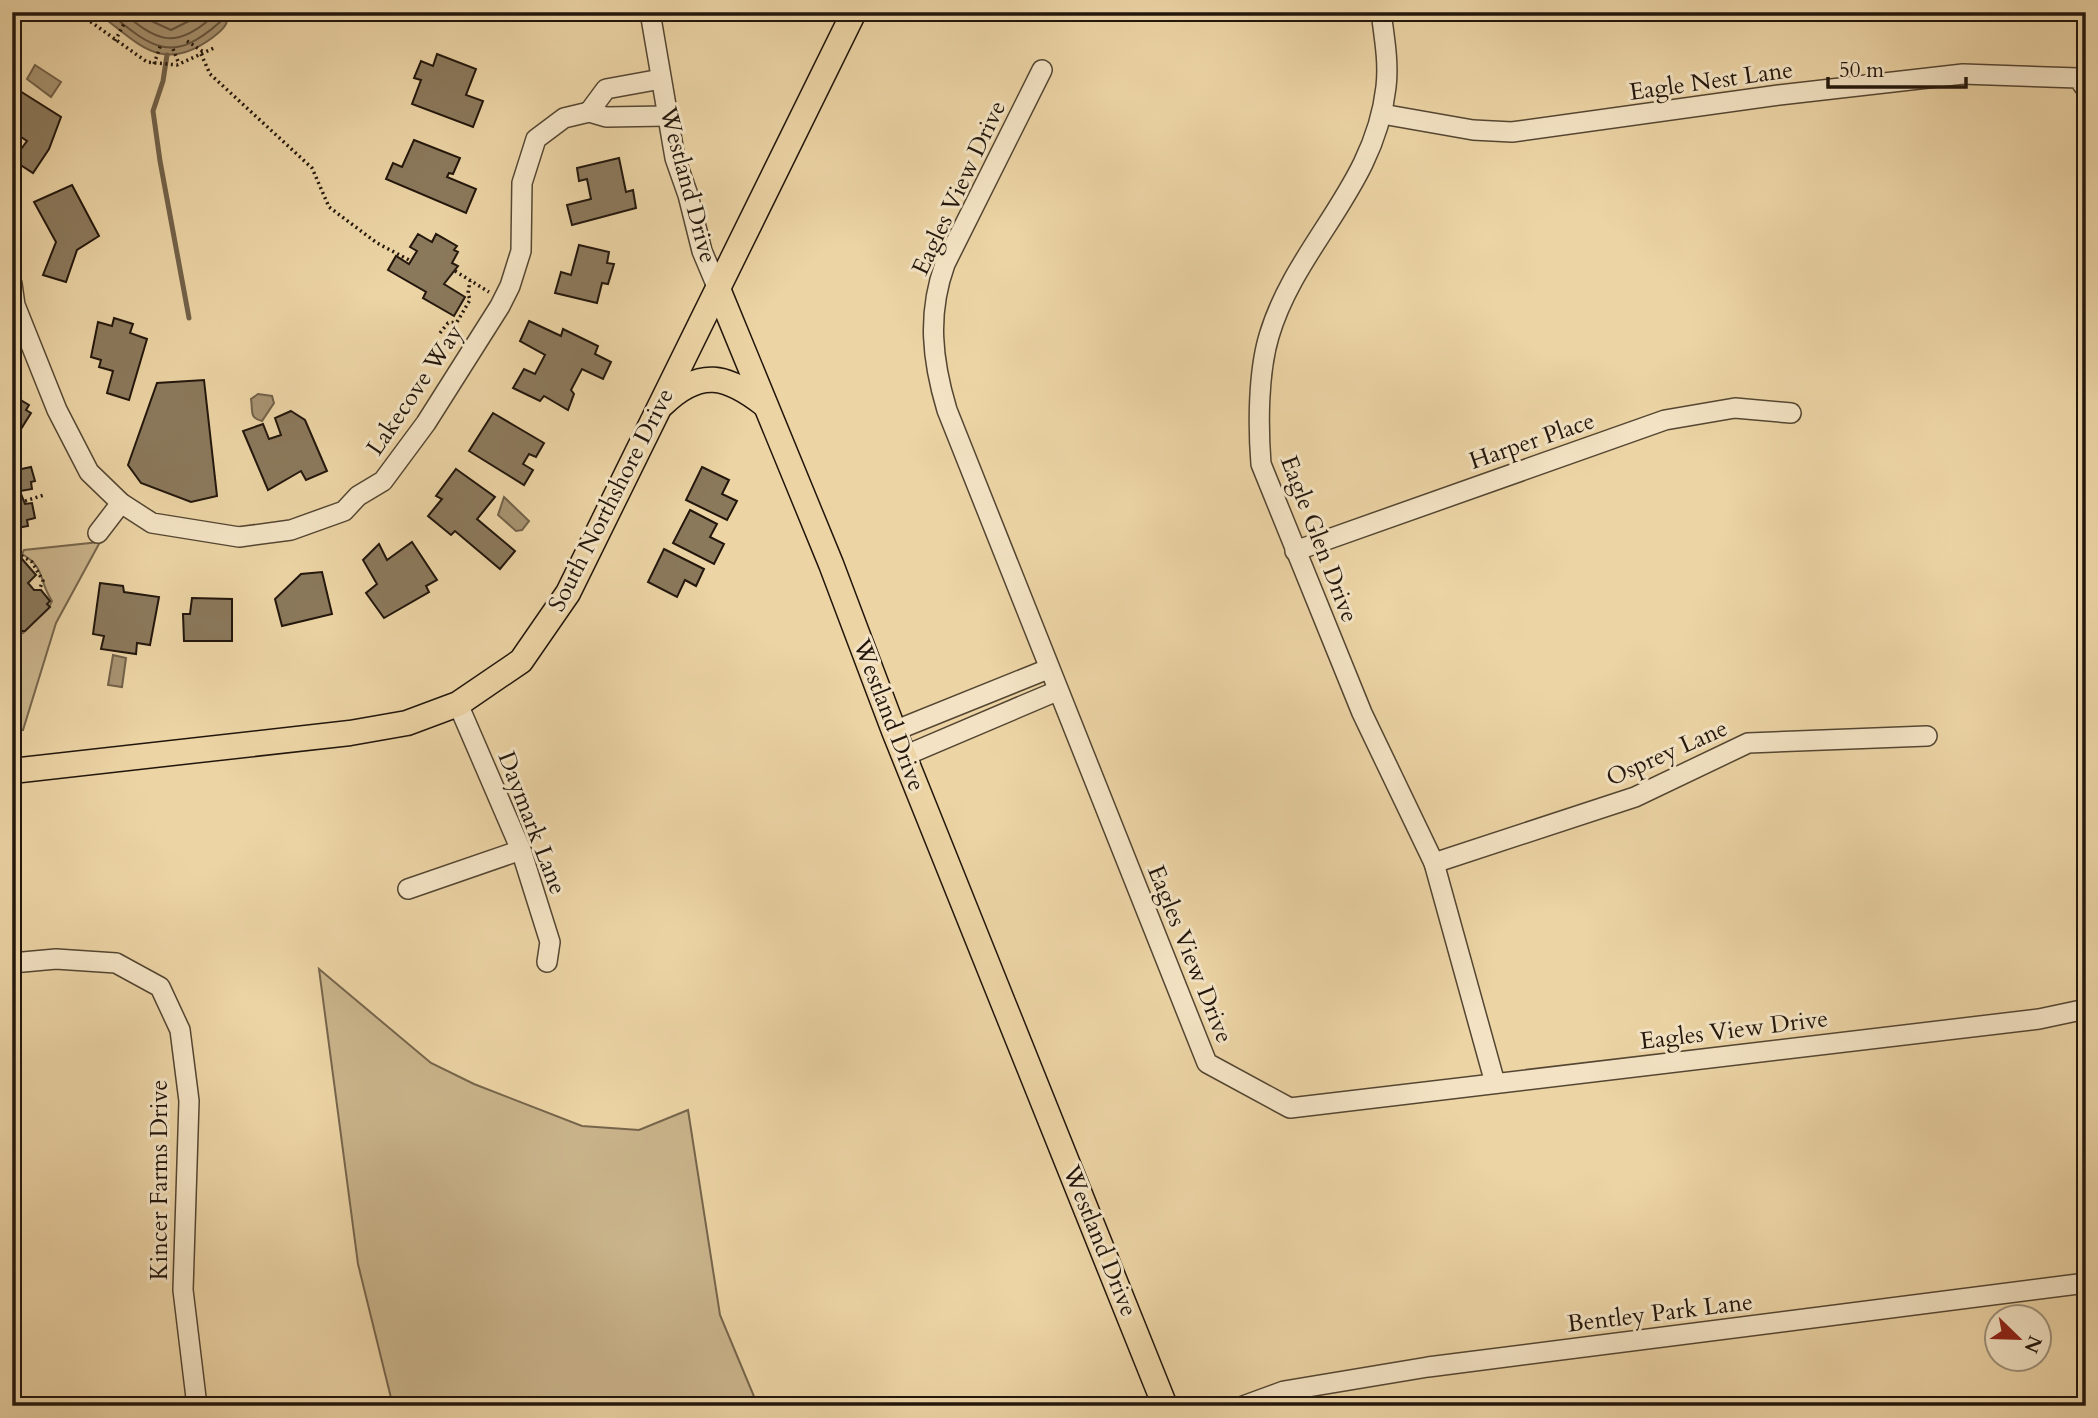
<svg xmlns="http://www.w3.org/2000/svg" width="2098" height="1418" viewBox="0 0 2098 1418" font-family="Cardo,serif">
<rect width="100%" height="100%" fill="#ecd4a5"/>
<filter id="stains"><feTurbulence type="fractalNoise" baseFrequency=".00286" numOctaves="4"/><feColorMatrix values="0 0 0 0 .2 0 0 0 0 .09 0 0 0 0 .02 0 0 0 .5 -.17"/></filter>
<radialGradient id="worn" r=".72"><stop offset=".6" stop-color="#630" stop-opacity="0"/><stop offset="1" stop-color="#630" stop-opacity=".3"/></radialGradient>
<g fill="#cab48b" stroke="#76654c" stroke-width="2">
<path d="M 100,542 L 56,623 L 23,730 L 12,731 L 12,635 L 23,633 L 49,607 L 52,601 C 38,580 46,568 22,554 L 24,550 Z"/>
<path d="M 319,969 L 431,1063 L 474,1084 L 582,1126 L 639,1130 L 688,1110 L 720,1315 L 758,1406 L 393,1406 L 358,1264 Z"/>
</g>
<g fill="#a79371" stroke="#726149" stroke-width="2">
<path d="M 96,12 L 227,12 C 230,25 221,31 212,38 C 160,76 137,41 96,12 Z"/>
<path d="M 35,65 L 61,82 L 51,97 L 27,79 Z"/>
<path d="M 258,394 L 272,396 L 274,403 L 262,421 C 249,418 253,411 251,399 Z"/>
<path d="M 504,497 L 529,521 L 522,530 L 516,531 L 498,515 Z"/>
<path d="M 113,655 L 126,658 L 122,687 L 108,685 Z"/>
</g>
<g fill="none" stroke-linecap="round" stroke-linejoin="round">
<g stroke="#64543e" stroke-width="2">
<path d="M 108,12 C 152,48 172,65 220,22 L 220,12"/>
<path d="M 122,12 C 156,40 174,51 211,18 L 212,12"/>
<path d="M 138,12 L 147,19 L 171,30 L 195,18 L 201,12"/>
</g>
<path stroke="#726149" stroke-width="5" d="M 167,55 L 163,81 L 153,111 L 160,161 L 189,318"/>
</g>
<g fill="#8b795c" stroke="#22160c" stroke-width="2">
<path d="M 437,54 L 476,69 L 466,95 L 483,101 L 473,127 L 412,104 L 421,80 L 414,78 L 421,61 L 433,66 Z"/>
<path d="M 12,86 L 61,117 L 49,149 L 33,173 L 13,160 L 27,141 L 12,131 Z"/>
<path d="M 414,140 L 460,158 L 453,174 L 449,173 L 447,177 L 476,189 L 466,213 L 386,179 L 393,163 L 402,167 Z"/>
<path d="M 619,158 L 626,192 L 633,190 L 636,208 L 572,225 L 567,205 L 591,199 L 587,179 L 579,181 L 577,168 Z"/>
<path d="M 72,185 L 99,236 L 77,250 L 66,282 L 43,275 L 56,242 L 34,202 Z"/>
<path d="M 418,234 L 432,242 L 436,234 L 457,246 L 454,250 L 458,252 L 452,263 L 458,266 L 444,284 L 465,297 L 454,316 L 423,298 L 426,292 L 388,270 L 396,256 L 409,264 L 417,251 L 410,247 Z"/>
<path d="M 579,245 L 609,252 L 607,263 L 614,264 L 608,284 L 602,283 L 597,303 L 555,293 L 561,272 L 571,275 Z"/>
<path d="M 114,318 L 133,324 L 130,333 L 147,339 L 129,400 L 107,393 L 113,371 L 99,367 L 101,360 L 91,357 L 98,322 L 112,326 Z"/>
<path d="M 529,321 L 561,336 L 563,329 L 598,346 L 595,354 L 611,362 L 603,379 L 582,369 L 571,390 L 574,394 L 568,410 L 544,396 L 540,401 L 513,388 L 524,369 L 535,374 L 545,355 L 520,341 Z"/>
<path d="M 204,380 L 217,496 L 191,502 L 141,483 L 128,465 L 157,383 Z"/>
<path d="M 12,389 L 21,394 L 19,399 L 29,405 L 26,410 L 31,413 L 21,429 L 16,427 L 13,432 Z"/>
<path d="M 291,411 L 305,420 L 327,471 L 306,480 L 301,471 L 268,490 L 243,431 L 263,424 L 269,439 L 281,435 L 275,418 Z"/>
<path d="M 493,413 L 544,443 L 536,457 L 529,454 L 523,464 L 533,470 L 524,485 L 469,451 Z"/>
<path d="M 31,467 L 35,481 L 31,482 L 32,489 L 20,491 L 25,504 L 32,503 L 35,518 L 27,520 L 28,526 L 12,529 L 12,471 Z"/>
<path d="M 702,467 L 729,480 L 722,494 L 737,501 L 727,520 L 686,500 Z"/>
<path d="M 456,469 L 495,497 L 477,519 L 515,551 L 500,569 L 455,531 L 451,535 L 428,516 L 442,499 L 436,496 Z"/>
<path d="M 690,510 L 717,524 L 710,537 L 724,544 L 714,564 L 673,543 Z"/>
<path d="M 412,542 L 437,580 L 426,586 L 429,592 L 384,618 L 366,593 L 377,584 L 363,560 L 379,544 L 387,560 Z"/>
<path d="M 664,549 L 704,569 L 696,586 L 685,580 L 677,597 L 648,582 Z"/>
<path d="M 22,559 L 36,575 L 28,583 L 34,590 L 41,590 L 50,601 L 47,604 L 50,607 L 25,631 L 18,631 L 12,625 L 12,568 Z"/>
<path d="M 322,572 L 332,614 L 282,626 L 275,599 L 301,574 Z"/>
<path d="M 100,583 L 123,586 L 124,592 L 159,597 L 150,645 L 137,643 L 136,654 L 101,649 L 104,636 L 93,634 Z"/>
<path d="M 192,598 L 232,599 L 232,641 L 184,641 L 183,614 L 190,614 Z"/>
</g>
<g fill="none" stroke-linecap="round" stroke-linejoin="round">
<g stroke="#544632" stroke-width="22">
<g id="minor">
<path d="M 650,12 L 675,158 L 688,195 L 702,251 L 718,289"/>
<path d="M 1381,12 C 1384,36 1389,62 1386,87 C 1375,187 1296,245 1269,336 C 1258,373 1258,426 1261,464 L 1362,713 L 1434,863 L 1495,1083"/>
<path d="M 1042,70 L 945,264 C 927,314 932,360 947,410 L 1207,1063 L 1290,1108 L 2039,1019 L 2086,1009"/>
<path d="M 589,112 L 606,89 L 661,79"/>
<path d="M 1382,114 L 1473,130 L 1512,132 L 1779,95 L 1963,74 L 2078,78 L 2086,89"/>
<path d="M 12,284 L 15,305 L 57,410 L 89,472 L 121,503 L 152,523 L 239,537 L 291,530 L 344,511 L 358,496 L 383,481 L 426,423 L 500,306 L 510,286 L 521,251 L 522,183 L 536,139 L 564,118 L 589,112 L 606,117 L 667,116"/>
<path d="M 98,533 L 121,503"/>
<path d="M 1295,551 L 1665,420 L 1735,408 L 1791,413"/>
<path d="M 458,704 L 521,850 L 550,942 L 547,962"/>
<path d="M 894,731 L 1048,669"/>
<path d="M 904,756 L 1057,691"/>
<path d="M 1434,863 L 1635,797 L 1748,743 L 1927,736"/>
<path d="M 408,889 L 521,850"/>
<path d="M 12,963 L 56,959 L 116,963 L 160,987 L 180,1030 L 189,1101 L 183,1290 L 197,1406"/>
<path d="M 1243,1406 L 1284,1391 L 1428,1367 L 2086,1283"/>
</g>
</g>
<g stroke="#22160c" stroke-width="27">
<g id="major">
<path d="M 718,289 L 831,564 L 894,731 L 1165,1406"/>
<path d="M 663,404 C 700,368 727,375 765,405"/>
<path d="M 12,771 L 350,733 L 407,723 L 458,704 L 521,661 L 568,593 L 854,12"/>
</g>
</g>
<g stroke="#22160c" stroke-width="3.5" stroke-dasharray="2 3.5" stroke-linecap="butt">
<path d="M 77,12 L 147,62 L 177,65 L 214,48"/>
<path d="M 87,20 L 91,12"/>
<path d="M 115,41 L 130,12"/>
<path d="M 187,41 L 205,53"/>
<path d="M 173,49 L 179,64"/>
<path d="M 201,54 L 210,74 L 312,168 L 329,207 L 377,243 L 411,261"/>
<path d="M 154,64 L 161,44"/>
<path d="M 455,271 L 489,292"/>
<path d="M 440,333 L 448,323 L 457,322 L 470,300 L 468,293 L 470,281"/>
<path d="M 12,368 L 17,361"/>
<path d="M 25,501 L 44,495"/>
<path d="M 12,550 L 32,562 L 43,581 L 39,590"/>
<path d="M 12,623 L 13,623"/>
</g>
<use href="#minor" stroke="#f3e3c4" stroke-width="19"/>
<use href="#major" stroke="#ecd4a5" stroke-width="24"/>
</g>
<g text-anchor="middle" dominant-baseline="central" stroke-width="6" stroke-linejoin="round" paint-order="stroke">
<g font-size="24" fill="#22160c" stroke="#f3e3c4">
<text transform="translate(1711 81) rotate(-8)">Eagle Nest Lane</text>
<text transform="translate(688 185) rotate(75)">Westland Drive</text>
<text transform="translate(959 188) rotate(-65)">Eagles View Drive</text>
<text transform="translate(415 390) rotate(-56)">Lakecove Way</text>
<text transform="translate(1532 441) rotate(-19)">Harper Place</text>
<text transform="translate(611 500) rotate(-63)">South Northshore Drive</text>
<text transform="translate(1319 539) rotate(69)">Eagle Glen Drive</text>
<text transform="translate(889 715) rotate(69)">Westland Drive</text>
<text transform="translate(1667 753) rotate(-24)">Osprey Lane</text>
<text transform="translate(532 823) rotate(69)">Daymark Lane</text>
<text transform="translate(1190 954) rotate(68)">Eagles View Drive</text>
<text transform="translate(1734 1030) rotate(-7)">Eagles View Drive</text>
<text transform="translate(159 1180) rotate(-90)">Kincer Farms Drive</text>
<text transform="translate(1100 1241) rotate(68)">Westland Drive</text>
<text transform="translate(1660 1313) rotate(-7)">Bentley Park Lane</text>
</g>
</g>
<rect width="2098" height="1418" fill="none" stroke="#ecd4a5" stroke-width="42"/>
<rect x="14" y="14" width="2070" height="1390" fill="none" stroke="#22160c" stroke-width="3.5"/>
<rect x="21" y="21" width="2056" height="1376" fill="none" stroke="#22160c" stroke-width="2"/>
<g transform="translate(2018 1338) rotate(113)"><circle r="33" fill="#f3e3c4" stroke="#9f917a" stroke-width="2"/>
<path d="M0-5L12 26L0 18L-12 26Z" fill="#8f2418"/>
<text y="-10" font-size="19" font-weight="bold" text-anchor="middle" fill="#22160c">N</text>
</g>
<path d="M1828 77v10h138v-10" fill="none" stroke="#22160c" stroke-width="3.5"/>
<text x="1839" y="77" font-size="21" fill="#22160c" stroke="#f3e3c4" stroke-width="5" paint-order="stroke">50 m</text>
<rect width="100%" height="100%" filter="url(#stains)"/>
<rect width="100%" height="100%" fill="url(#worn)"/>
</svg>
